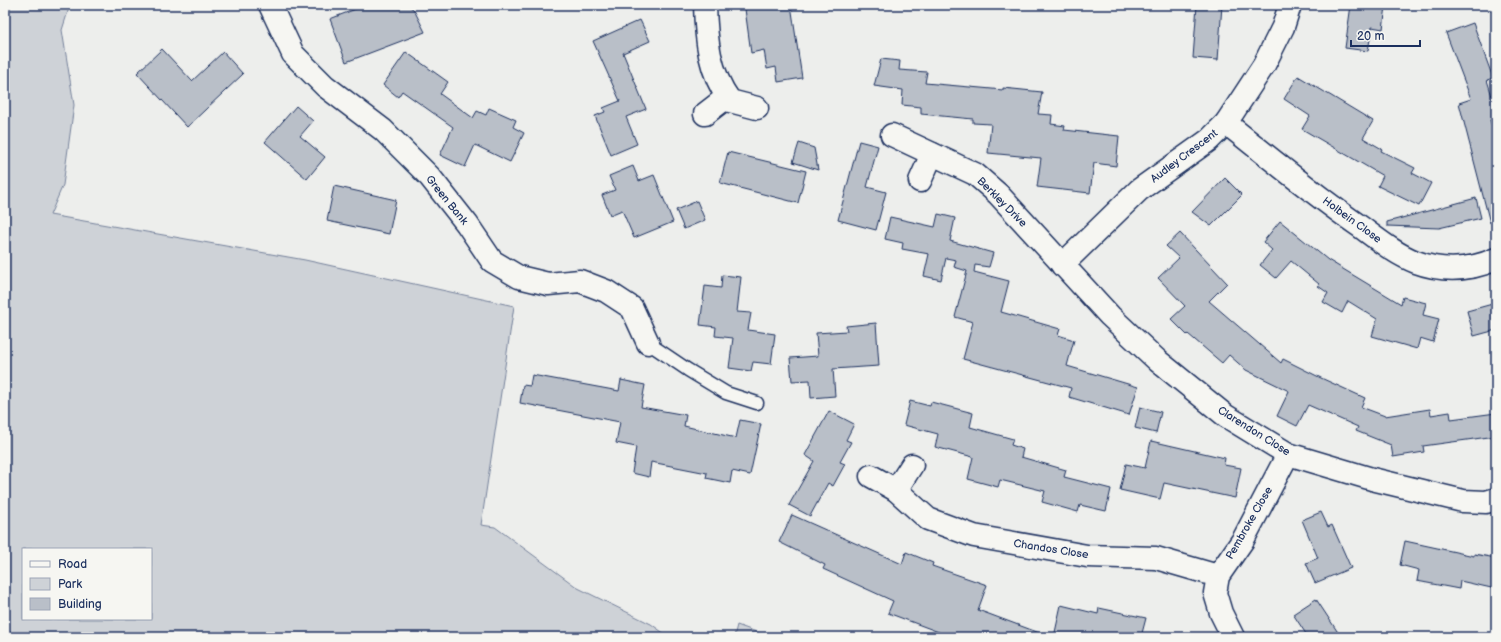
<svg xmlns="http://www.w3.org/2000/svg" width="1501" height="642" viewBox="0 0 1501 642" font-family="'Balsamiq Sans',sans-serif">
<rect width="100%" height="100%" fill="#edeeec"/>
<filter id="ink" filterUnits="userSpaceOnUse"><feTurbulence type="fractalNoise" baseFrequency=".025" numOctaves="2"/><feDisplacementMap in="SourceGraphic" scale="8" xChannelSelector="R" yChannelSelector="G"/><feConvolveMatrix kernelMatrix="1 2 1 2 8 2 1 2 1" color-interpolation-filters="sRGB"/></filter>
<g filter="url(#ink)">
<g fill="#ced2d7" stroke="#74809a" fill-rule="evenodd">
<path d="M 5,5 L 70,5 L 62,30 L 74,105 L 63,185 L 50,215 L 305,260 L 514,306 L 481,525 L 495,527 L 578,588 L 651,624 L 669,637 L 5,637 ZM 23,549 L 151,549 L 151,619 L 23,619 Z"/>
<path d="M 737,625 L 770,637 L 734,637 Z"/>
</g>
<g fill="#b9bfc8" stroke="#1b2f5e">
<path d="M 366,5 L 408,5 L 414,10 L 425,32 L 346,62 L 330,19 Z"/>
<path d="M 771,5 L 791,5 L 802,78 L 778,82 L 776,67 L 767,69 L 764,50 L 751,53 L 745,9 Z"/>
<path d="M 1197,5 L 1222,5 L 1218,60 L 1193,58 Z"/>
<path d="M 1351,5 L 1386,6 L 1383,29 L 1372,27 L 1368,51 L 1345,48 Z"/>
<path d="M 640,20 L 650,41 L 623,53 L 646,109 L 626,117 L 637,144 L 611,155 L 595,116 L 605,112 L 603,108 L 620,101 L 593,41 Z"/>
<path d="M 1473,23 L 1493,78 L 1487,80 L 1496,109 L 1496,118 L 1490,120 L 1496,140 L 1496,222 L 1490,223 L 1459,103 L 1471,99 L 1446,33 Z"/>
<path d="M 162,49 L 192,81 L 223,52 L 243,74 L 187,127 L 137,73 Z"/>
<path d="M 406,52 L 448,82 L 440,94 L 473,118 L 477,111 L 486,115 L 489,108 L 516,120 L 513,127 L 524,133 L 510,162 L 475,145 L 465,167 L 440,155 L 453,127 L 402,91 L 398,97 L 383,85 Z"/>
<path d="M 881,59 L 900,61 L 899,70 L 927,72 L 925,83 L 1003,90 L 1003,88 L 1042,92 L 1038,114 L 1052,115 L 1051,124 L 1065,126 L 1064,130 L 1119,136 L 1116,166 L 1094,163 L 1090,193 L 1037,187 L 1041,158 L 988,153 L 991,124 L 973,123 L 973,119 L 921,114 L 921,107 L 902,105 L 903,90 L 874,86 Z"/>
<path d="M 1298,76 L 1373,121 L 1363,138 L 1382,149 L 1381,151 L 1415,168 L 1412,173 L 1431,183 L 1419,206 L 1378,186 L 1383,176 L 1302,129 L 1310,116 L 1284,99 Z"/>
<path d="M 296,106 L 313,121 L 300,136 L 325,157 L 307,179 L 265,142 Z"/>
<path d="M 859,141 L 878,146 L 867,187 L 886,192 L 876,230 L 838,220 Z"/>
<path d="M 799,143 L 814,148 L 818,170 L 793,162 Z"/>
<path d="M 728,152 L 806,171 L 798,203 L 720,183 Z"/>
<path d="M 633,166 L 639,181 L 654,175 L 673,222 L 634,238 L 622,210 L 610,215 L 602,195 L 615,190 L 609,176 Z"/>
<path d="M 1225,178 L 1242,195 L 1211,226 L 1192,212 Z"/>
<path d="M 334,186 L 396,200 L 389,234 L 327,221 Z"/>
<path d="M 1476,198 L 1481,218 L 1439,228 L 1387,226 L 1387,222 Z"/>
<path d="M 697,201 L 705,220 L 684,229 L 676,210 Z"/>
<path d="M 938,214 L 955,218 L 950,241 L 993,253 L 989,267 L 975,265 L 974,272 L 1009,281 L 1001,312 L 1060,329 L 1058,335 L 1074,340 L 1067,366 L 1138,387 L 1129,415 L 1069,397 L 1071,388 L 963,359 L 973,322 L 955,317 L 967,271 L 954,267 L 956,260 L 946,258 L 941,280 L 924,276 L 929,254 L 902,249 L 903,243 L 885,239 L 890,217 L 935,227 Z"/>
<path d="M 1280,221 L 1328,260 L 1401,304 L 1403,297 L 1426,303 L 1423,315 L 1439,319 L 1433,342 L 1420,338 L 1417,349 L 1372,336 L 1377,319 L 1348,301 L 1342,313 L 1323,302 L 1328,293 L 1318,286 L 1319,284 L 1291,261 L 1276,278 L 1260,265 L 1272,250 L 1263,242 Z"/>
<path d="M 1180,233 L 1227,283 L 1209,301 L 1281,363 L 1283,359 L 1321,378 L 1365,398 L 1361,407 L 1385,416 L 1430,409 L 1431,415 L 1450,412 L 1451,419 L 1496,413 L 1496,436 L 1423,446 L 1424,452 L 1393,457 L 1391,445 L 1356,431 L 1358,427 L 1308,405 L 1297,426 L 1277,416 L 1289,391 L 1246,370 L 1229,355 L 1222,363 L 1188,334 L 1187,335 L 1171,319 L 1185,306 L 1158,278 L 1179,258 L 1166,246 Z"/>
<path d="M 722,275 L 741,277 L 737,312 L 751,313 L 748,330 L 775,334 L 771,364 L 753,362 L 751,371 L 729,368 L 733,338 L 715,336 L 716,327 L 700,325 L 705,286 L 721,288 Z"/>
<path d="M 1496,303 L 1496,330 L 1474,336 L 1467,311 Z"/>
<path d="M 876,323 L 879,366 L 833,369 L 835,396 L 811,398 L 810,380 L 792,381 L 790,358 L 818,356 L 816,333 L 847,331 L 846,326 Z"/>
<path d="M 532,375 L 619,391 L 621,380 L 645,385 L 641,407 L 686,415 L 684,426 L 736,438 L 740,420 L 761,424 L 750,475 L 732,471 L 730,483 L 706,478 L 707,473 L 651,462 L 649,477 L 632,473 L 636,447 L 616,443 L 620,422 L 520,403 L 523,385 L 530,386 Z"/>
<path d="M 910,401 L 930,406 L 931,402 L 973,413 L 970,427 L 1013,439 L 1011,445 L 1023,449 L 1021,457 L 1066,470 L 1064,477 L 1111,489 L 1106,511 L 1080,505 L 1078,512 L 1042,502 L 1045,491 L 1000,480 L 998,487 L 968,479 L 973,457 L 935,447 L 938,434 L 904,425 Z"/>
<path d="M 1140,407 L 1161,412 L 1156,433 L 1135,428 Z"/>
<path d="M 829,411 L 854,424 L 846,440 L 851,442 L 840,462 L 845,464 L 833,486 L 828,483 L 810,516 L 789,505 L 814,461 L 805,455 Z"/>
<path d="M 1151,441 L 1225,458 L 1224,465 L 1241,468 L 1235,498 L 1164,483 L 1160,499 L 1120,490 L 1126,464 L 1145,468 Z"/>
<path d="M 1321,512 L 1328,527 L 1332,525 L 1351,568 L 1315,583 L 1306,563 L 1318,558 L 1302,520 Z"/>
<path d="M 792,515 L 902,564 L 906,552 L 933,563 L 932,566 L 987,585 L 978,610 L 1045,635 L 1044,637 L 952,637 L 888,613 L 893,601 L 823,569 L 825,565 L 779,542 Z"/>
<path d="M 1405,541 L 1474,556 L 1474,554 L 1496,558 L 1496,589 L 1460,581 L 1459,589 L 1417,581 L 1419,570 L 1400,565 Z"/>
<path d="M 1316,599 L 1341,637 L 1308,637 L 1293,614 Z"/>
<path d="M 1061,605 L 1098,614 L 1099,608 L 1146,618 L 1141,637 L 1054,637 Z"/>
</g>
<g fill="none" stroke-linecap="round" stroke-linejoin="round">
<g stroke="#1b2f5e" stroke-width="15">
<path id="lane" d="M 648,343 L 688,370 L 726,393 L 757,403"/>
</g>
<g stroke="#1b2f5e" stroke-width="25">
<g id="street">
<path d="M 270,5 L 293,54 L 325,86 L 383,130 L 430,177 L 467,224 L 492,261 L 519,277 L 548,284 L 580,281 L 606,291 L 632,308 L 648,343"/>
<path d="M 705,5 C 706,40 709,72 730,101 L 757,108"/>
<path d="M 705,114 L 727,97"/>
<path d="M 1226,123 C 1270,158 1312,193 1358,225 C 1376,238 1395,254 1416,262 C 1443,272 1471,270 1496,259"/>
<path d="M 892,135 L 975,174 L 998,194 L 1110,316 L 1158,361 L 1226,416 L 1288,454 L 1372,479 L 1463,501 L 1486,502 L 1496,499"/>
<path d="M 920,181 L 932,154"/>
<path d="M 1062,265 L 1139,190 L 1209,140 L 1226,123 L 1264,65 L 1283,27 L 1290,5"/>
<path d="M 871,476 L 896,490 L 928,519 L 974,536 L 1087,556 L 1156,558 L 1218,576"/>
<path d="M 896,490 L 912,465"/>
<path d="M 1233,637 L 1221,613 L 1215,593 L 1218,576 L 1243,540 L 1288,454"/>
</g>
</g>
<use href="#lane" stroke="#f6f6f2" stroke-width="12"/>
<use href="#street" stroke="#f6f6f2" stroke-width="22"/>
</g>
</g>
<g text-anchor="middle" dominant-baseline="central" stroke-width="3" stroke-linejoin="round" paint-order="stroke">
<g font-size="11" fill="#1b2f5e" stroke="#f6f6f2">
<text transform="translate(1184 156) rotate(-37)">Audley Crescent</text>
<text transform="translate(447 200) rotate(51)">Green Bank</text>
<text transform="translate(1002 202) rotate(45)">Berkley Drive</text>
<text transform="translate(1352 220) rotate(36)">Holbein Close</text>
<text transform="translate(1254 431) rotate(32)">Clarendon Close</text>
<text transform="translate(1249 523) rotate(-60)">Pembroke Close</text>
<text transform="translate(1051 549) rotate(9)">Chandos Close</text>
</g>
</g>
<rect width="1501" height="642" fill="none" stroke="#f6f6f2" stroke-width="20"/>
<rect x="10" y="10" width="1481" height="622" fill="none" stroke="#1b2f5e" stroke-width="1.5" filter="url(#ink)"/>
<rect x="22" y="548" width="130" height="72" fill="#f6f6f2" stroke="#9ea6b7"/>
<rect x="30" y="561" width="20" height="6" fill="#f6f6f2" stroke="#9ea6b7"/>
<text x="58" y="568" font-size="12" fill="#1b2f5e">Road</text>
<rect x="30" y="578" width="20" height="12" fill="#ced2d7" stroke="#9ea6b7"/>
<text x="58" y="588" font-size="12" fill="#1b2f5e">Park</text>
<rect x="30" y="598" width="20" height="12" fill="#b9bfc8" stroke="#9ea6b7"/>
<text x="58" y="608" font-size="12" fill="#1b2f5e">Building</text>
<path d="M1351 40v6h69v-6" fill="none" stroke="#1b2f5e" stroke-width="2"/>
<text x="1357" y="40" font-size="12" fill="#1b2f5e" stroke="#f6f6f2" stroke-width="3" paint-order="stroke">20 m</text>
</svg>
